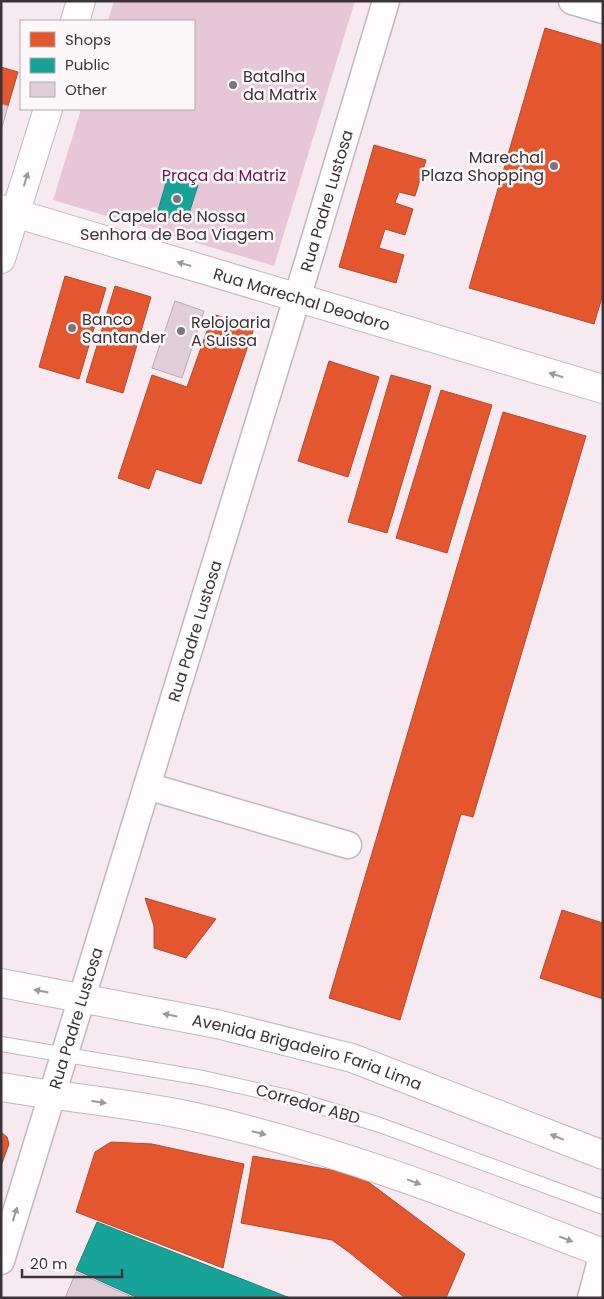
<svg xmlns="http://www.w3.org/2000/svg" width="604" height="1299" viewBox="0 0 604 1299" font-family="Poppins,sans-serif">
<rect width="100%" height="100%" fill="#f6eaf0"/>
<path fill="#e6c6d7" d="M 114,1 L 355,1 L 274,266 L 53,200 L 81,109 L 194,109 L 194,21 L 108,21 Z"/>
<g fill="#e4572e" stroke="#b24c31">
<path d="M 545,28 L 603,45 L 603,294 L 594,324 L 469,288 Z"/>
<path d="M 1,67 L 18,72 L 8,106 L 1,104 Z"/>
<path d="M 374,145 L 426,160 L 415,196 L 399,192 L 395,203 L 413,209 L 405,235 L 385,229 L 379,248 L 404,255 L 396,283 L 339,267 Z"/>
<path d="M 65,276 L 106,288 L 79,379 L 39,367 Z"/>
<path d="M 115,286 L 151,297 L 123,393 L 86,382 Z"/>
<path d="M 213,314 L 254,328 L 201,484 L 156,469 L 149,489 L 118,478 L 152,375 L 187,387 Z"/>
<path d="M 329,361 L 379,377 L 348,477 L 298,461 Z"/>
<path d="M 391,375 L 431,386 L 387,533 L 348,522 Z"/>
<path d="M 441,390 L 492,405 L 447,553 L 396,538 Z"/>
<path d="M 503,412 L 586,436 L 473,817 L 461,814 L 400,1020 L 329,998 Z"/>
<path d="M 145,898 L 216,919 L 186,958 L 154,948 L 154,926 Z"/>
<path d="M 562,910 L 603,923 L 603,999 L 540,978 Z"/>
<path d="M 1,1132 L 7,1137 L 9,1144 L 1,1166 Z"/>
<path d="M 111,1142 L 152,1144 L 244,1164 L 223,1268 L 76,1212 L 95,1152 Z"/>
<path d="M 253,1156 L 359,1175 L 465,1254 L 446,1298 L 405,1298 L 350,1253 L 332,1240 L 241,1223 Z"/>
</g>
<g fill="#17a398" stroke="#22817b">
<path d="M 168,176 L 198,185 L 186,223 L 157,214 Z"/>
<path d="M 97,1222 L 290,1298 L 138,1298 L 76,1270 Z"/>
</g>
<g fill="#e1cdd8" stroke="#b6adb1">
<path d="M 1,104 L 8,106 L 1,131 Z"/>
<path d="M 175,301 L 204,311 L 182,378 L 152,368 Z"/>
<path d="M 76,1272 L 103,1284 L 134,1298 L 65,1298 Z"/>
</g>
<g fill="none" stroke-linecap="round" stroke-linejoin="round">
<g stroke="#c2b8bd" stroke-width="16">
<path id="service" d="M 1,1044 L 203,1078 L 288,1097 L 380,1125 L 603,1207"/>
</g>
<g stroke="#c2b8bd" stroke-width="29">
<g id="minor">
<path d="M 572,1 L 603,10"/>
<path d="M 147,786 L 348,845"/>
<path id="s1" d="M 1,1261 L 308,262 L 386,1"/>
<path d="M 591,1298 L 603,1253"/>
</g>
</g>
<g stroke="#c2b8bd" stroke-width="30">
<g id="tertiary">
<path d="M 75,21 L 81,1"/>
<path d="M 1,259 L 48,109"/>
</g>
</g>
<g stroke="#c2b8bd" stroke-width="30">
<g id="secondary">
<path id="s2" d="M 1,209 L 603,389"/>
</g>
</g>
<g stroke="#c2b8bd" stroke-width="30">
<g id="primary">
<path id="s3" d="M 1,983 L 217,1024 L 352,1058 L 603,1155"/>
<path d="M 1,1087 C 66,1098 132,1103 195,1117 C 335,1148 469,1201 603,1253"/>
</g>
</g>
<use href="#service" stroke="#fefcfd" stroke-width="14"/>
<use href="#minor" stroke="#fefcfd" stroke-width="26"/>
<use href="#tertiary" stroke="#fefcfd" stroke-width="28"/>
<use href="#secondary" stroke="#fefcfd" stroke-width="28"/>
<use href="#primary" stroke="#fefcfd" stroke-width="28"/>
</g>
<defs><path id="oneway-solid" d="M-6-.8H1V-3.2L6.5 0L1 3.2V.8H-6Z" transform="scale(1.25)"/></defs>
<g fill="#9d989a">
<use href="#oneway-solid" transform="translate(26 179) rotate(-73)"/>
<use href="#oneway-solid" transform="translate(184 264) rotate(-164)"/>
<use href="#oneway-solid" transform="translate(556 375) rotate(-163)"/>
<use href="#oneway-solid" transform="translate(41 991) rotate(-169)"/>
<use href="#oneway-solid" transform="translate(170 1015) rotate(-169)"/>
<use href="#oneway-solid" transform="translate(99 1102) rotate(8)"/>
<use href="#oneway-solid" transform="translate(259 1133) rotate(14)"/>
<use href="#oneway-solid" transform="translate(557 1137) rotate(-158)"/>
<use href="#oneway-solid" transform="translate(414 1182) rotate(20)"/>
<use href="#oneway-solid" transform="translate(15 1214) rotate(-73)"/>
<use href="#oneway-solid" transform="translate(566 1239) rotate(21)"/>
</g>
<g fill="#7d7378" stroke="#fcf8fa" stroke-width="2">
<circle cx="233" cy="85" r="5"/>
<circle cx="554" cy="166" r="5"/>
<circle cx="177" cy="199" r="5"/>
<circle cx="72" cy="328" r="5"/>
<circle cx="181" cy="331" r="5"/>
</g>
<g text-anchor="middle" dominant-baseline="central" stroke-width="5" stroke-linejoin="round" paint-order="stroke">
<g font-size="16" fill="#3c3338" stroke="#fcf8fa" text-anchor="start">
<text x="243" y="76">Batalha<tspan x="243" dy="18">da Matrix</tspan></text>
<text x="544" y="157" text-anchor="end">Marechal<tspan x="544" dy="18">Plaza Shopping</tspan></text>
<text x="177" y="216" text-anchor="middle">Capela de Nossa<tspan x="177" dy="18">Senhora de Boa Viagem</tspan></text>
<text x="82" y="319">Banco<tspan x="82" dy="18">Santander</tspan></text>
<text x="191" y="322">Relojoaria<tspan x="191" dy="18">A Suíssa</tspan></text>
</g>
<g font-size="16" fill="#6b164d" stroke="#fcf8fa">
<text x="224" y="175">Praça da Matriz</text>
</g>
<g font-size="16" fill="#3c3338" stroke="#fcf8fa">
<text stroke="none"><textPath href="#s1" startOffset="1109">Rua Padre Lustosa</textPath></text>
<text stroke="none"><textPath href="#s2" startOffset="314">Rua Marechal Deodoro</textPath></text>
<text stroke="none"><textPath href="#s1" startOffset="659">Rua Padre Lustosa</textPath></text>
<text stroke="none"><textPath href="#s1" startOffset="254">Rua Padre Lustosa</textPath></text>
<text stroke="none"><textPath href="#s3" startOffset="314">Avenida Brigadeiro Faria Lima</textPath></text>
<text transform="translate(308 1104) rotate(16)">Corredor ABD</text>
</g>
</g>
<rect width="604" height="1299" fill="none" stroke="#3c3338" stroke-width="5"/>
<rect x="20" y="20" width="175" height="90" fill="#fcf8fa" stroke="#afa9ac"/>
<rect x="30" y="32" width="25" height="15" fill="#e4572e" stroke="#afa9ac"/>
<text x="65" y="45" font-size="15" fill="#3c3338">Shops</text>
<rect x="30" y="58" width="25" height="15" fill="#17a398" stroke="#afa9ac"/>
<text x="65" y="70" font-size="15" fill="#3c3338">Public</text>
<rect x="30" y="82" width="25" height="15" fill="#e1cdd8" stroke="#afa9ac"/>
<text x="65" y="95" font-size="15" fill="#3c3338">Other</text>
<path d="M22 1269v8h100v-8" fill="none" stroke="#3c3338" stroke-width="2.5"/>
<text x="30" y="1269" font-size="15" fill="#3c3338" stroke="#fcf8fa" stroke-width="4" paint-order="stroke">20 m</text>
</svg>
